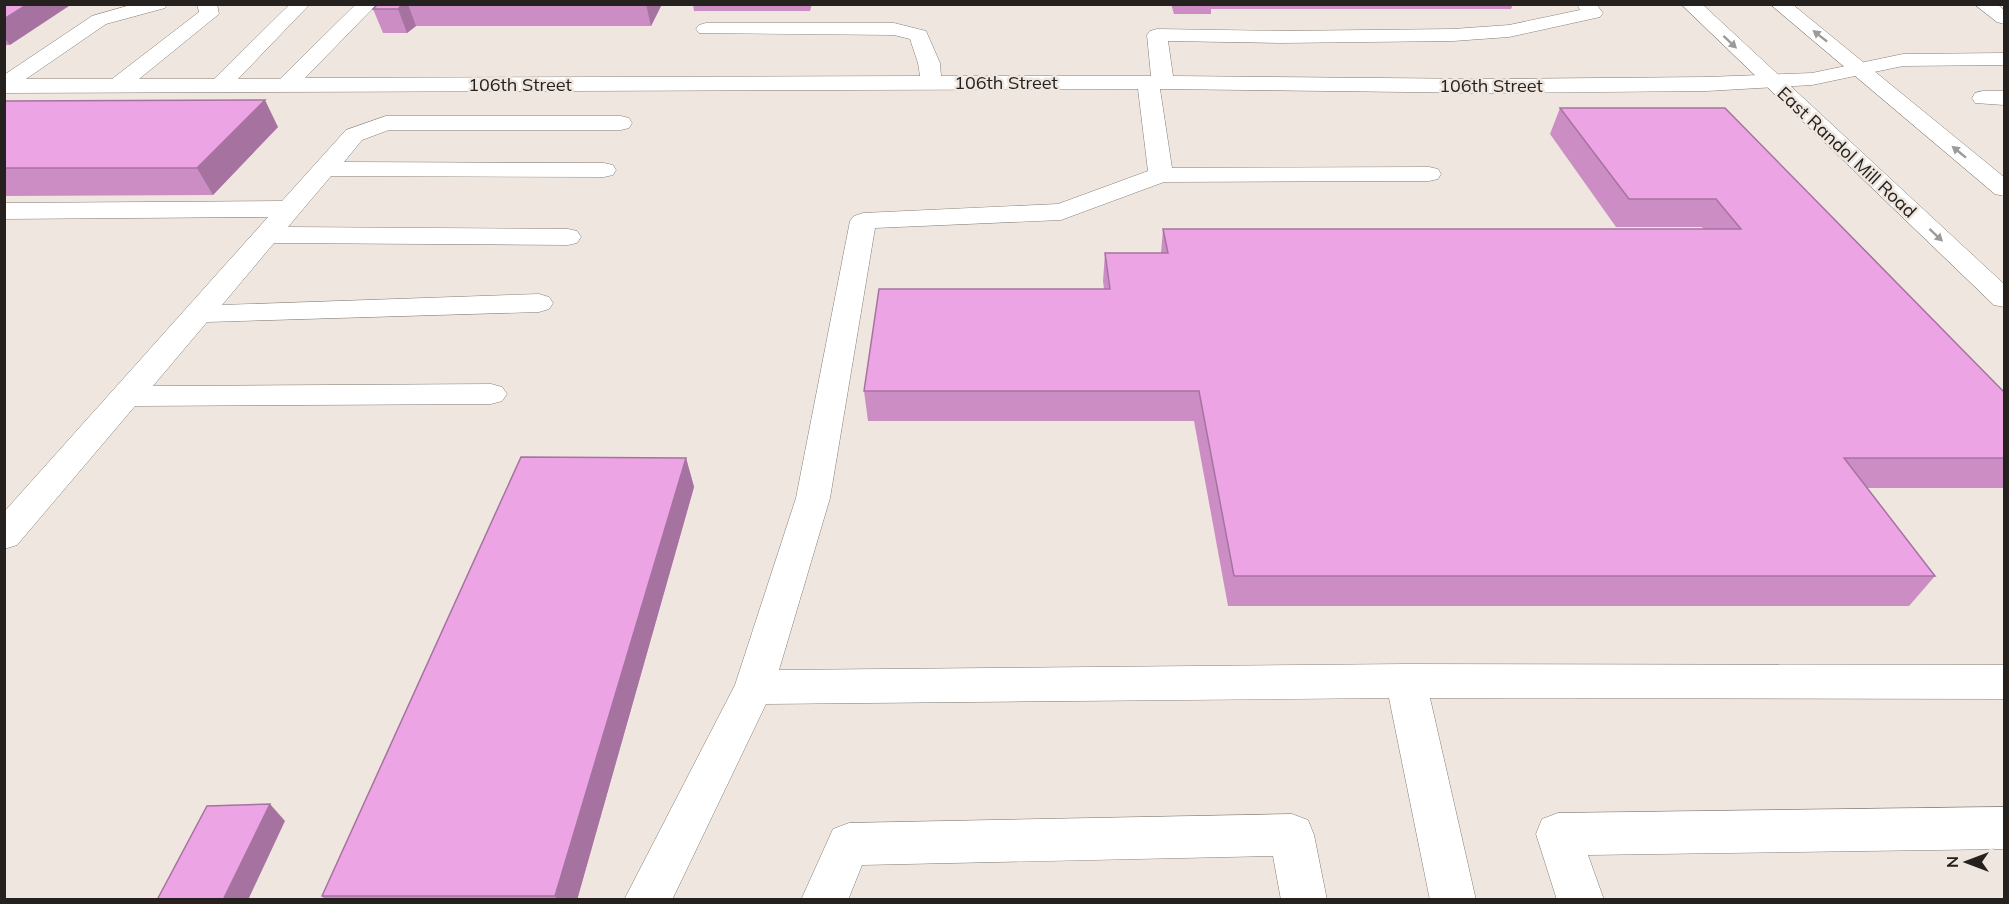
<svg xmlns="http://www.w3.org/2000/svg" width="2009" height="904" viewBox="0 0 2009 904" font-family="Mulish,sans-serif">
<rect width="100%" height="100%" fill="#efe6df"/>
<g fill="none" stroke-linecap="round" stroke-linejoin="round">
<g stroke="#857e77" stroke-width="1">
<g id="minor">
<path d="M 134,4 L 167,4 L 165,8 L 106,24 L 26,79 L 112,79 L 199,12 L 197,4 L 217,4 L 219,14 L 139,79 L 214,79 L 290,4 L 310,4 L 238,79 L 280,79 L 356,4 L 377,4 L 305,78 L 920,76 L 918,63 L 910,39 L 894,35 L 699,33 L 696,29 L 699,25 L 706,23 L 894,23 L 926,31 L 940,63 L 941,76 L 1151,76 L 1147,35 L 1150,31 L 1157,29 L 1280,31 L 1453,29 L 1509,25 L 1580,10 L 1577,4 L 1596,4 L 1603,13 L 1600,17 L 1509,37 L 1453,41 L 1280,43 L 1168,41 L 1173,76 L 1486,79 L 1707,77 L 1812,73 L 1903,54 L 2004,53 L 2004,65 L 1903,66 L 1812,85 L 1707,91 L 1486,93 L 1160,89 L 1172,168 L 1429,167 L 1438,169 L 1441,174 L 1438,179 L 1429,181 L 1164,182 L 1061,220 L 875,228 L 830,498 L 779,670 L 1406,664 L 2004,665 L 2004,699 L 1430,698 L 1476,900 L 1430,900 L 1389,698 L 766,704 L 672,900 L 624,900 L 735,685 L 796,498 L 850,221 L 854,216 L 863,213 L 1058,204 L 1148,171 L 1138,89 L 4,93 L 4,75 L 92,16 Z"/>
<path d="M 1974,4 L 1997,4 L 2004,10 L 2004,24 L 1997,22 Z"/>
<path d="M 1983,91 L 2004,91 L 2004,105 L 1975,103 L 1972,98 L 1975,93 Z"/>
<path d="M 386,116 L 621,116 L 629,118 L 632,123 L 629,128 L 621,130 L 389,130 L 362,140 L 344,162 L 604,163 L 613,165 L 616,170 L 613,175 L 604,177 L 331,176 L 288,227 L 568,229 L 577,231 L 581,237 L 577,243 L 568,245 L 274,243 L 222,305 L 539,294 L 549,297 L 553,303 L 549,309 L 539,312 L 207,322 L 153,386 L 491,384 L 502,387 L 507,394 L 502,401 L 491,404 L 135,406 L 17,545 L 4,549 L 4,512 L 268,217 L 4,219 L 4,203 L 282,201 L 346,130 Z"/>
<path d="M 2004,807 L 2004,849 L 1588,855 L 1604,900 L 1557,900 L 1536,834 L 1542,819 L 1558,813 Z"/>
<path d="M 1292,814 L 1308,820 L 1314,835 L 1327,900 L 1281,900 L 1273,856 L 862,865 L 848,900 L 801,900 L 833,829 L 849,823 Z"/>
</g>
</g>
<g stroke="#857e77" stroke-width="1">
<g id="major">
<path d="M 1681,4 L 1702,4 L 2004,284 L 2004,307 L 1994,305 Z"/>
<path d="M 1770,4 L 1792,4 L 2004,177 L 2004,196 L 1995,194 Z"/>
</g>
</g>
<use href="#minor" fill="#fff" fill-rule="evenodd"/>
<use href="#major" fill="#fff" fill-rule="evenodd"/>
</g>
<g fill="#cc8dc5">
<path d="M 4,4 L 10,45 L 4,45 Z"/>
<path d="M 378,4 L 662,4 L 651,26 L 416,26 L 407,33 L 383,33 L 373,9 Z"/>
<path d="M 693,4 L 812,4 L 810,11 L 694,11 Z"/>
<path d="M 1171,4 L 1513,4 L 1511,9 L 1211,9 L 1211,14 L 1174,14 Z"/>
<path d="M 4,101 L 278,127 L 213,195 L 4,196 Z"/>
<path d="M 1560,108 L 1725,108 L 2004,392 L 2004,488 L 1867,488 L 1935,576 L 1909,606 L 1228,606 L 1194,421 L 868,421 L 864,391 L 1104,289 L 1103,281 L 1105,253 L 1161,253 L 1163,229 L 1703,229 L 1702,227 L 1616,227 L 1550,134 Z"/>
<path d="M 686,458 L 694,487 L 577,900 L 325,900 L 322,896 Z"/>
</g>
<g fill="#a673a0">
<path d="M 28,4 L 72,4 L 10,45 L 4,37 L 4,19 Z"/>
<path d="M 403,4 L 408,4 L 416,26 L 407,33 L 398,9 Z"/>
<path d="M 646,4 L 662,4 L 651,26 Z"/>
<path d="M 265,100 L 278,127 L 213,195 L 197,168 Z"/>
<path d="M 686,458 L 694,487 L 577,900 L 557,900 L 555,896 Z"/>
<path d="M 270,804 L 285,821 L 248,900 L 223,900 Z"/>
</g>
<g fill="#eda4e5" stroke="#a673a0" stroke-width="1.5">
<path d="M 4,4 L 28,4 L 4,19 Z"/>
<path d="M 378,4 L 403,4 L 398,9 L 373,9 Z"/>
<path d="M 265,100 L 197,168 L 4,168 L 4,101 Z"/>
<path d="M 1560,108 L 1725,108 L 2004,392 L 2004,458 L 1844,458 L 1935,576 L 1234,576 L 1199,391 L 864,391 L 879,289 L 1110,289 L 1105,253 L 1168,253 L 1163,229 L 1741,229 L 1716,199 L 1629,199 Z"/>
<path d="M 521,457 L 686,458 L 555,896 L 322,896 Z"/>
<path d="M 270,804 L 223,900 L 157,900 L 207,806 Z"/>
</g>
<defs><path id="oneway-solid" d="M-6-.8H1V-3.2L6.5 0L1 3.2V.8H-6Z" transform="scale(1.5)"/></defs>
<g fill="#9c9b9a">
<use href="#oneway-solid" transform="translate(1820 36) rotate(-142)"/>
<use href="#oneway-solid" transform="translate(1730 42) rotate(43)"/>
<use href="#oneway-solid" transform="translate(1959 152) rotate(-141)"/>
<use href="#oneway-solid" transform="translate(1936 235) rotate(43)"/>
</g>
<g text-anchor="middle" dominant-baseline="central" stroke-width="5" stroke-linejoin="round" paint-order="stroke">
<g font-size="18" fill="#24211e" stroke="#efe6df">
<text x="1006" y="82">106th Street</text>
<text x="520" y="84">106th Street</text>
<text x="1491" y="85">106th Street</text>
<text transform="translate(1847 152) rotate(43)">East Randol Mill Road</text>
</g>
</g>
<rect width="2009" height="904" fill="none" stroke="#24211e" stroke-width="12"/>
<g transform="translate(1967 862) rotate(270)" stroke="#efe6df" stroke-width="4.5" paint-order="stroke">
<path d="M0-4.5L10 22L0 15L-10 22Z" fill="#24211e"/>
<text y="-9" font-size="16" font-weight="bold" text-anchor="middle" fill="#24211e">N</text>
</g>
</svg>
